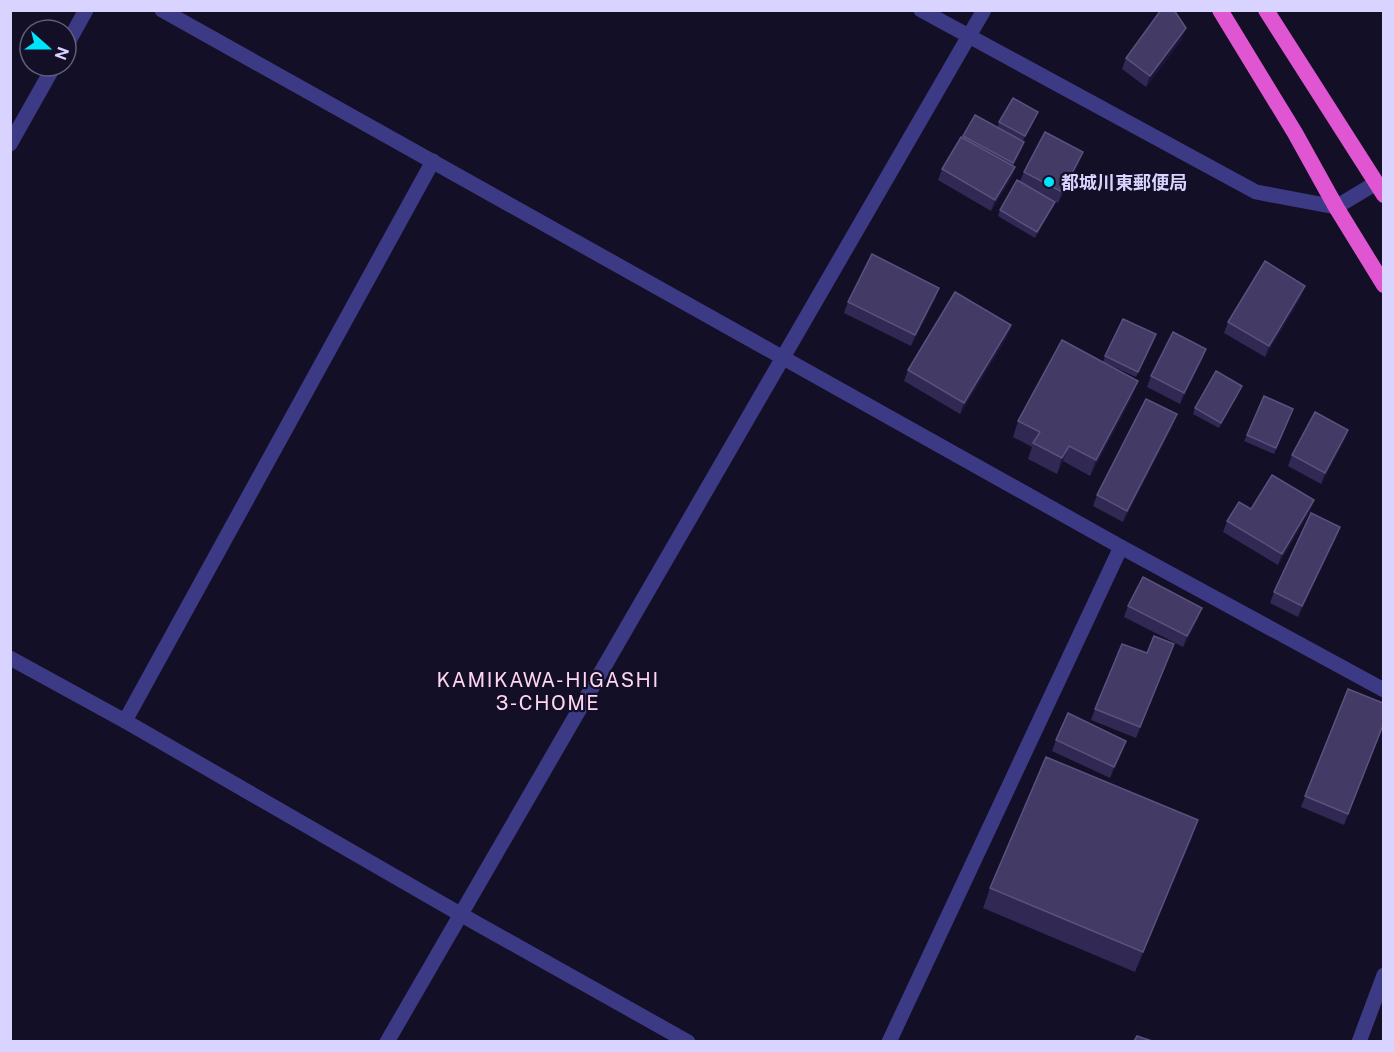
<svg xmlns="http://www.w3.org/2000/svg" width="1394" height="1052" viewBox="0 0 1394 1052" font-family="'Public Sans','Noto Sans JP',sans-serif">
<rect width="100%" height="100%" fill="#130f26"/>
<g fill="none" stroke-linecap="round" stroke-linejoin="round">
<g stroke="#3d3a85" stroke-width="15">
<path d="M 162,10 L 1121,547 L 1384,690"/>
<path d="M 66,46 L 86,10"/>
<path d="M 10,144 L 54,66"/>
<path d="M 10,658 L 125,721 L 460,914 L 688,1042"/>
<path d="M 125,721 L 433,161"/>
<path d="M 387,1042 L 984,10"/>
<path d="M 889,1042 L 1121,547"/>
</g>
<g stroke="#3d3a85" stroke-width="15">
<path d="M 921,10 L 1256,192 L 1336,207 L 1376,183"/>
<path d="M 1359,1042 L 1384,975"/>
</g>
<g stroke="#e055d1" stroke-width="16">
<path d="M 1220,10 L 1295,133 L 1336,207 L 1384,285"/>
<path d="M 1266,10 L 1384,195"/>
</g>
</g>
<g fill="#312854">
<path d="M 1182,39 L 1146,87 L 1122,69 L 1126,58 Z"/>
<path d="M 1038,112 L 1023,141 L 1022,148 L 1013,166 L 1015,167 L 1011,178 L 991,211 L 938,180 L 942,169 L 963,136 L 998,127 L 999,122 Z"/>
<path d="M 1083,152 L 1079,163 L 1058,203 L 1051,199 L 1055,202 L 1053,207 L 1035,238 L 998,216 L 1000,210 L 1020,181 L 1024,172 Z"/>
<path d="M 939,288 L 935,299 L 911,346 L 844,313 L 848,302 Z"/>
<path d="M 1301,297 L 1265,357 L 1224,333 L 1228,322 Z"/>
<path d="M 1011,325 L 1007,337 L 960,414 L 904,381 L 908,370 Z"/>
<path d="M 1154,340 L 1136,377 L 1103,362 L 1105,356 Z"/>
<path d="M 1206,349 L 1202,360 L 1180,404 L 1147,387 L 1151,376 Z"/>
<path d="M 1240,391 L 1219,428 L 1193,414 L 1195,408 Z"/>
<path d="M 1132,397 L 1090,476 L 1063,461 L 1057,474 L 1028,459 L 1032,447 L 1013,437 L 1018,421 Z"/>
<path d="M 1291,415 L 1274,454 L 1244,441 L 1247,435 Z"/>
<path d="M 1173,425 L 1123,522 L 1093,506 L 1097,495 Z"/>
<path d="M 1348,430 L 1344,441 L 1321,484 L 1288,466 L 1292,455 Z"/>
<path d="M 1314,500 L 1310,511 L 1278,565 L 1223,532 L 1227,521 L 1251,509 Z"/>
<path d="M 1340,527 L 1336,538 L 1298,617 L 1270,603 L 1274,592 Z"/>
<path d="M 1128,606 L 1198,619 L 1183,647 L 1124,617 Z"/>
<path d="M 1147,653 L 1170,655 L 1136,738 L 1091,720 L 1095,709 Z"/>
<path d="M 1348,689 L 1383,726 L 1344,825 L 1301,807 Z"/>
<path d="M 1056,740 L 1122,752 L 1110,778 L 1052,751 Z"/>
<path d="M 1198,820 L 1191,840 L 1135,972 L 983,908 L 990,888 Z"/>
</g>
<g fill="#1d163a">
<path d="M 1186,28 L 1182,39 L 1146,87 L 1150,76 Z"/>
<path d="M 1038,112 L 1036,118 L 1023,142 L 1025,136 Z"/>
<path d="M 1083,152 L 1079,163 L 1058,203 L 1062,192 Z"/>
<path d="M 1015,167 L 1011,178 L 991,211 L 995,200 Z"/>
<path d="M 1055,202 L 1053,207 L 1035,238 L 1037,232 Z"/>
<path d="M 1305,286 L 1301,297 L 1265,357 L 1269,346 Z"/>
<path d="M 939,288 L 935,299 L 911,346 L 915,335 Z"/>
<path d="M 1011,325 L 1007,337 L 960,414 L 964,403 Z"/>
<path d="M 1206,349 L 1202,360 L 1180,404 L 1184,393 Z"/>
<path d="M 1138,381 L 1132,397 L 1090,476 L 1096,460 Z"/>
<path d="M 1242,386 L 1240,391 L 1219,428 L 1221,423 Z"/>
<path d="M 1177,414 L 1173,425 L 1123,522 L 1127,511 Z"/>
<path d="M 1348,430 L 1344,441 L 1321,484 L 1325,473 Z"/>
<path d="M 1069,446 L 1063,461 L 1057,474 L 1062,458 Z"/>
<path d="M 1314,500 L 1310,511 L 1278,565 L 1282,554 Z"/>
<path d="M 1340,527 L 1336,538 L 1298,617 L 1302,606 Z"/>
<path d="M 1202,608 L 1198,619 L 1183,647 L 1187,636 Z"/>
<path d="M 1126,741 L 1122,752 L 1110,778 L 1114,767 Z"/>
<path d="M 1198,820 L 1191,840 L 1135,972 L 1143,952 Z"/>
</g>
<g fill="#433a66" stroke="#5a527e" stroke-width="1.5">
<path d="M 1161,10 L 1174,10 L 1186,28 L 1150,76 L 1126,58 Z"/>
<path d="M 1013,98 L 1038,112 L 1025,136 L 999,122 Z"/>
<path d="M 975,115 L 1024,142 L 1013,163 L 963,136 Z"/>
<path d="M 1045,132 L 1083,152 L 1062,192 L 1024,172 Z"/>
<path d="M 961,137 L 1015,167 L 995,200 L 942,169 Z"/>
<path d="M 1017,180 L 1055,202 L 1037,232 L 1000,210 Z"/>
<path d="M 872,254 L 939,288 L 915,335 L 848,302 Z"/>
<path d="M 1265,261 L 1305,286 L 1269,346 L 1228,322 Z"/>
<path d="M 955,292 L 1011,325 L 964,403 L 908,370 Z"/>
<path d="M 1123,319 L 1156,334 L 1138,372 L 1105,356 Z"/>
<path d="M 1173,332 L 1206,349 L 1184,393 L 1151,376 Z"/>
<path d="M 1062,340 L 1138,381 L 1096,460 L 1069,446 L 1062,458 L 1033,443 L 1040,432 L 1018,421 Z"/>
<path d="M 1216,371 L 1242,386 L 1221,423 L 1195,408 Z"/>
<path d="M 1264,396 L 1293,409 L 1276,448 L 1247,435 Z"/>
<path d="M 1146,399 L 1177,414 L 1127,511 L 1097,495 Z"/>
<path d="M 1315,412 L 1348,430 L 1325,473 L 1292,455 Z"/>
<path d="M 1272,475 L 1314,500 L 1282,554 L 1227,521 L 1239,502 L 1251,509 Z"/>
<path d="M 1311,513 L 1340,527 L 1302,606 L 1274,592 Z"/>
<path d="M 1143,577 L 1202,608 L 1187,636 L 1128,606 Z"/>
<path d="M 1154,636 L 1174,644 L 1140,727 L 1095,709 L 1122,644 L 1147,653 Z"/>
<path d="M 1348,689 L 1383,703 L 1383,725 L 1348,814 L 1305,796 Z"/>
<path d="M 1068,713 L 1126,741 L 1114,767 L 1056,740 Z"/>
<path d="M 1046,757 L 1198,820 L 1143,952 L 990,888 Z"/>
<path d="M 1137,1036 L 1152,1041 L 1134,1041 Z"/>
</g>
<circle fill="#00e5ff" stroke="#130f26" stroke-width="2" cx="1049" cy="182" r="6"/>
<g text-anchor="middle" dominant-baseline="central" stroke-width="4.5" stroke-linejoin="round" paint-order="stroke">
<g font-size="18" font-weight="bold" fill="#d9d4ff" stroke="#130f26" text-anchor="start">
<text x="1061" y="182">都城川東郵便局</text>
</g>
<g font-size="20" letter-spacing="1.5" fill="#ffd6f0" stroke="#130f26">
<text x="548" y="680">KAMIKAWA-HIGASHI<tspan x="548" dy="23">3-CHOME</tspan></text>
</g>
</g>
<rect width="1394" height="1052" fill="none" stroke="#d9d4ff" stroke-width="24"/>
<g transform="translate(48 48) rotate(111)"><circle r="28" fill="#130f26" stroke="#625e7d" stroke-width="1.5"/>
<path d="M0-4.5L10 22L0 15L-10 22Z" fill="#00e5ff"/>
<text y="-9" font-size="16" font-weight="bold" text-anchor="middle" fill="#d9d4ff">N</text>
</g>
</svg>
